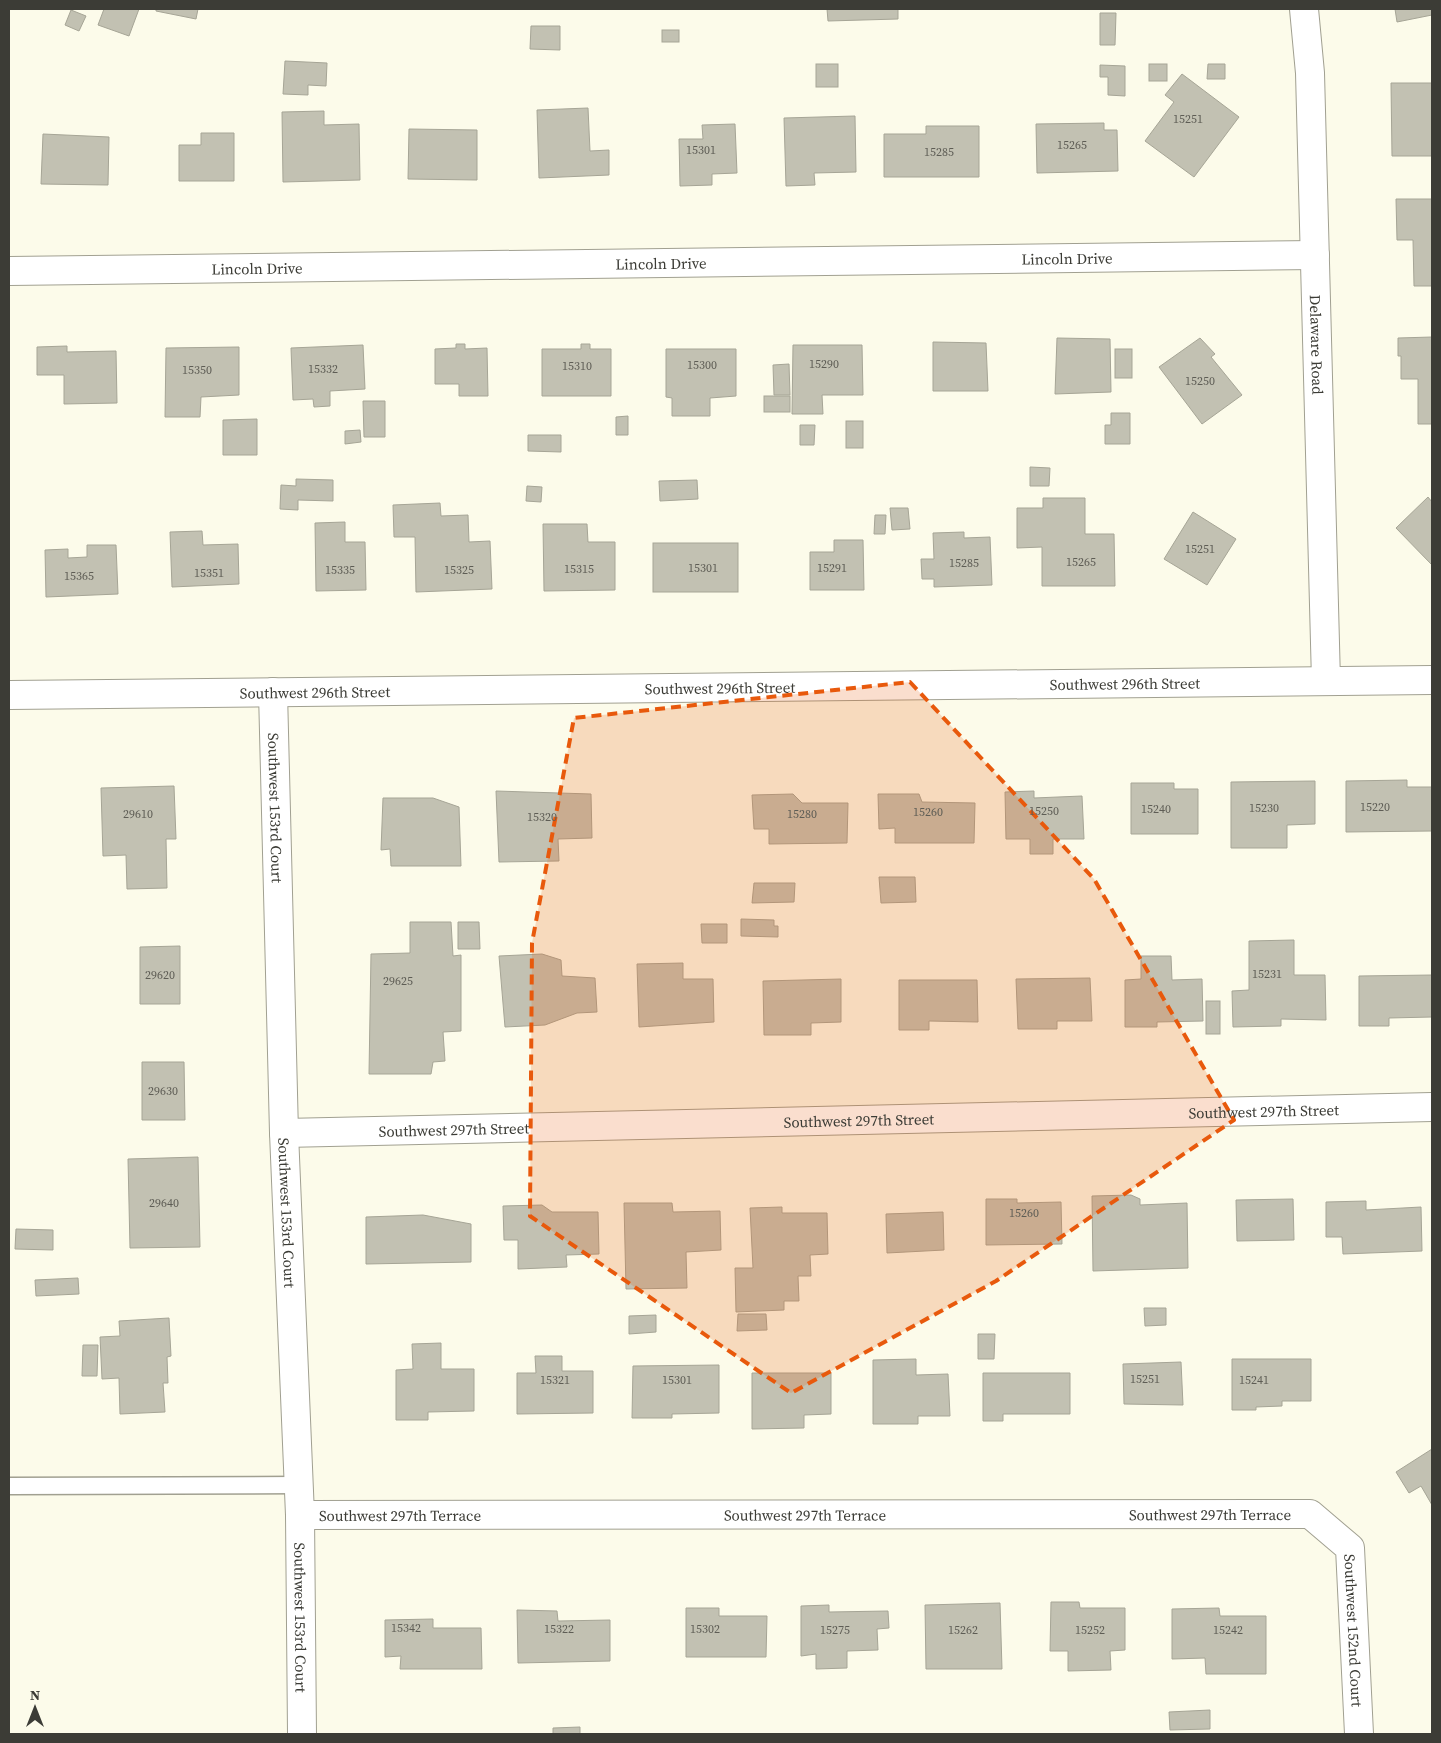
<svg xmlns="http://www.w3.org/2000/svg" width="1441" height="1743" viewBox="0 0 1441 1743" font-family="'Source Serif 4',serif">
<rect width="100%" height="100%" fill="#fcfbea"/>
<g fill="#c2c1b2" stroke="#a6a596">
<path d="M 104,9 L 139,9 L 129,36 L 98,25 Z"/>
<path d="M 156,9 L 198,9 L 196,19 L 156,11 Z"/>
<path d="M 827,9 L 898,9 L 898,19 L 828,21 Z"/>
<path d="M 1395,9 L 1432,9 L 1432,15 L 1397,22 Z"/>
<path d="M 71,10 L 86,16 L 79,31 L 65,25 Z"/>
<path d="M 1100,13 L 1116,13 L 1115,45 L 1100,45 Z"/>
<path d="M 531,26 L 560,26 L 560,50 L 530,49 Z"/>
<rect x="662" y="30" width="17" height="12"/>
<path d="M 285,61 L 327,63 L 326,86 L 308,85 L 308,95 L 283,94 Z"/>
<rect x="816" y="64" width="22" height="23"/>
<rect x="1149" y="64" width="18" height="17"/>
<path d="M 1208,64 L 1225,64 L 1225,79 L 1207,79 Z"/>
<path d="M 1100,65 L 1125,66 L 1125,96 L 1108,95 L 1108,77 L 1100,77 Z"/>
<path d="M 1182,74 L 1239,117 L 1194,177 L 1145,141 L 1174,102 L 1165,95 Z"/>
<path d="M 1391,83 L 1432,83 L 1432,156 L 1392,156 Z"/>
<path d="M 588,108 L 590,151 L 609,150 L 609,175 L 539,178 L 537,110 Z"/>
<path d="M 324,111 L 324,125 L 359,124 L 360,180 L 283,182 L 282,112 Z"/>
<path d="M 855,116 L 856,172 L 814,173 L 815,185 L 786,186 L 784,118 Z"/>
<path d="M 1104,123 L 1104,130 L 1117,130 L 1118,171 L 1037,173 L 1036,124 Z"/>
<path d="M 735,124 L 737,173 L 712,174 L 712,185 L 680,186 L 679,139 L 703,139 L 702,125 Z"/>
<path d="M 926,126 L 979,126 L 979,177 L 884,177 L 884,134 L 926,134 Z"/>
<path d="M 409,129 L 477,130 L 477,180 L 408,179 Z"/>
<path d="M 201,133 L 234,133 L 234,181 L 179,181 L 179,145 L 201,145 Z"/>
<path d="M 43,134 L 109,137 L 108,185 L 41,184 Z"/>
<path d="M 1396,199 L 1432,199 L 1432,286 L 1414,286 L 1413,240 L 1397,240 Z"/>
<path d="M 1432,337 L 1432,424 L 1418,424 L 1418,379 L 1401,379 L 1401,356 L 1398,356 L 1398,338 Z"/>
<path d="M 1057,338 L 1110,339 L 1111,392 L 1055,394 Z"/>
<path d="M 1200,338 L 1215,354 L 1211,357 L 1242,395 L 1202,424 L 1159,367 Z"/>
<path d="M 933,342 L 986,343 L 988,391 L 933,391 Z"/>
<path d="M 456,344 L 465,344 L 465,349 L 487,348 L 488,396 L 459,396 L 459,384 L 435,384 L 435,349 L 456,348 Z"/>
<path d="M 581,344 L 590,344 L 590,349 L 611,349 L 611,396 L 542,396 L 542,349 L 581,349 Z"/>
<path d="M 363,345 L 365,389 L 330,391 L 330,406 L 314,407 L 313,399 L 293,400 L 291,348 Z"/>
<path d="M 793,345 L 862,345 L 863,395 L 822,395 L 823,414 L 792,414 Z"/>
<path d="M 67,346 L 67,352 L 116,351 L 117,403 L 64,404 L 64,375 L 37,375 L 37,347 Z"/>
<path d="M 239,347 L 239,395 L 201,397 L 200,417 L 165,417 L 166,348 Z"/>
<path d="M 666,349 L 736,349 L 736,396 L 710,398 L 710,416 L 672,416 L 672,398 L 666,397 Z"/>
<rect x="1115" y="349" width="17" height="29"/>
<path d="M 789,364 L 790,395 L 774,395 L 773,365 Z"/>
<rect x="764" y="396" width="26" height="16"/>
<path d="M 363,401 L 385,401 L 385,437 L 364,437 Z"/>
<path d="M 1111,413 L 1130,413 L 1130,444 L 1105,444 L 1105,425 L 1111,425 Z"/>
<path d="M 628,416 L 628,435 L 616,435 L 616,417 Z"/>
<path d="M 257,419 L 257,455 L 223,455 L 223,420 Z"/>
<rect x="846" y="421" width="17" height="27"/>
<path d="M 800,425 L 815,425 L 814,445 L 800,445 Z"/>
<path d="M 360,430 L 361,442 L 345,444 L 345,431 Z"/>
<path d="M 528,435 L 561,435 L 561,452 L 528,451 Z"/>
<path d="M 1030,467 L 1050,468 L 1049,486 L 1030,486 Z"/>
<path d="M 296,479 L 333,480 L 333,501 L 298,500 L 298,510 L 280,509 L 281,485 L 296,486 Z"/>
<path d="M 697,480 L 698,499 L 660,501 L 659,481 Z"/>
<path d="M 527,486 L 542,487 L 541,502 L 526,501 Z"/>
<path d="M 1428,497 L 1432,502 L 1432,565 L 1396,528 Z"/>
<path d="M 1043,498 L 1085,498 L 1085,534 L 1114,534 L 1115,586 L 1042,586 L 1042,547 L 1017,548 L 1017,508 L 1043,508 Z"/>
<path d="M 440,503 L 441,516 L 468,515 L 469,542 L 490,541 L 492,589 L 416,592 L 415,537 L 394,537 L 393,505 Z"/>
<path d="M 890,508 L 908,508 L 910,529 L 892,530 Z"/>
<path d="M 1193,512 L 1236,539 L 1207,585 L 1164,559 Z"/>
<path d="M 875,515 L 886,515 L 885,534 L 874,534 Z"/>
<path d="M 345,522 L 345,542 L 365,542 L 366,590 L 316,591 L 315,523 Z"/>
<path d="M 543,524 L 587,524 L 588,542 L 615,542 L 615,590 L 544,591 Z"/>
<path d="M 202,531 L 203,545 L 238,544 L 239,584 L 172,587 L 170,532 Z"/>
<path d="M 964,532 L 964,538 L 990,537 L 992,585 L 934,587 L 934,579 L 922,579 L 921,559 L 934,559 L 933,533 Z"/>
<path d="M 834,540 L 863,540 L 864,590 L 810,590 L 810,552 L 834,552 Z"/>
<rect x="653" y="543" width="85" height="49"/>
<path d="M 87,545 L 116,545 L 118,594 L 46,597 L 45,550 L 68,549 L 68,558 L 87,557 Z"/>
<path d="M 1407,780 L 1407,787 L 1432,787 L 1432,831 L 1346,832 L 1346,781 Z"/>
<path d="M 1315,781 L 1315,824 L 1287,825 L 1287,848 L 1231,848 L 1231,782 Z"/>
<path d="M 1131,783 L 1174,783 L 1174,789 L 1198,789 L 1198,834 L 1131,834 Z"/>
<path d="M 174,786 L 176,839 L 166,839 L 167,888 L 127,889 L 126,855 L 103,856 L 101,788 Z"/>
<path d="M 496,791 L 591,794 L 592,838 L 558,839 L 559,861 L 499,862 Z"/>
<path d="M 1034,791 L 1034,798 L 1082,796 L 1084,839 L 1053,839 L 1053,854 L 1030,854 L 1030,839 L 1006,839 L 1005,792 Z"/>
<path d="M 793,794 L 802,803 L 848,803 L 847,843 L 769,844 L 769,829 L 754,829 L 752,795 Z"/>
<path d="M 878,794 L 919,794 L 922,802 L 975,803 L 974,843 L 895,843 L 895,828 L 879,829 Z"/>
<path d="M 383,798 L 433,798 L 459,807 L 461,866 L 391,866 L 390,849 L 381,850 Z"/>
<path d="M 879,877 L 915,877 L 916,902 L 881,903 Z"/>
<path d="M 754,883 L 795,883 L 794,902 L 752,903 Z"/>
<path d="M 741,919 L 774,920 L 774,926 L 778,926 L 778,937 L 741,936 Z"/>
<path d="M 410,922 L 451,922 L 453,956 L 461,955 L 461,1031 L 443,1032 L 445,1061 L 433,1062 L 431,1074 L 369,1074 L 371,954 L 410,953 Z"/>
<path d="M 458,922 L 479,922 L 480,949 L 458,949 Z"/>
<path d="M 701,924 L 727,924 L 727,943 L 702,943 Z"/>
<path d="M 1294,940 L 1294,975 L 1325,975 L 1326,1020 L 1281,1019 L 1281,1026 L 1233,1027 L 1232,991 L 1249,990 L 1249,941 Z"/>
<path d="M 180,946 L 180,1004 L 140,1004 L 140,947 Z"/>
<path d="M 542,954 L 561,960 L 562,976 L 595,978 L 597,1012 L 577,1013 L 545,1025 L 505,1027 L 499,956 Z"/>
<path d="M 1141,956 L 1171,956 L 1172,980 L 1202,979 L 1203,1021 L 1157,1022 L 1157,1027 L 1125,1027 L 1125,980 L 1141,979 Z"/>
<path d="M 683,963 L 683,979 L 713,979 L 714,1022 L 639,1027 L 637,964 Z"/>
<path d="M 1432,975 L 1432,1017 L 1389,1018 L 1389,1026 L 1359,1026 L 1359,976 Z"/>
<path d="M 1090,978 L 1092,1021 L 1057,1021 L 1057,1029 L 1018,1029 L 1016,979 Z"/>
<path d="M 841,979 L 841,1022 L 811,1023 L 811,1035 L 764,1035 L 763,981 Z"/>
<path d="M 899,980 L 977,980 L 978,1022 L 929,1021 L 929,1030 L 899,1030 Z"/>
<rect x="1206" y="1001" width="14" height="33"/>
<path d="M 142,1062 L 184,1062 L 185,1120 L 142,1120 Z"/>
<path d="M 198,1157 L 200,1247 L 130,1248 L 128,1159 Z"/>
<path d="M 1131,1195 L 1140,1199 L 1140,1205 L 1187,1203 L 1188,1268 L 1093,1271 L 1092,1196 Z"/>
<path d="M 986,1199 L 1017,1199 L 1017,1203 L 1061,1202 L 1062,1244 L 986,1245 Z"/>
<path d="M 1293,1199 L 1294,1240 L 1237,1241 L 1236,1200 Z"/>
<path d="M 1366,1201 L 1366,1210 L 1421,1207 L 1422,1251 L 1343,1254 L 1342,1237 L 1326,1237 L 1326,1202 Z"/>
<path d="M 624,1203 L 672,1203 L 673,1212 L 720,1211 L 721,1250 L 686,1252 L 687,1288 L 626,1289 Z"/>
<path d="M 542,1205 L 552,1212 L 598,1212 L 599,1254 L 566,1255 L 567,1267 L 518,1269 L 518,1240 L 504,1240 L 503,1206 Z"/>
<path d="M 782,1207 L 782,1213 L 827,1213 L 828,1254 L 810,1255 L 811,1276 L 798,1276 L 799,1301 L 784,1301 L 784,1310 L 736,1312 L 735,1268 L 753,1268 L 750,1208 Z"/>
<path d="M 943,1212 L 944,1250 L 887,1253 L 886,1214 Z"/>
<path d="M 423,1215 L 471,1224 L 471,1262 L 366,1264 L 366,1217 Z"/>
<path d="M 16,1229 L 53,1230 L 53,1250 L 15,1249 Z"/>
<path d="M 78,1278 L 79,1294 L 36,1296 L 35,1280 Z"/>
<path d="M 1144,1308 L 1166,1308 L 1166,1325 L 1145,1326 Z"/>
<path d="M 738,1314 L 766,1314 L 767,1330 L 737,1331 Z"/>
<path d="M 656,1315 L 656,1332 L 629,1334 L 629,1316 Z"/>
<path d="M 169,1318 L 171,1356 L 167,1357 L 168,1383 L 163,1383 L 165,1412 L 120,1414 L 119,1378 L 102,1379 L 100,1337 L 120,1336 L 119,1321 Z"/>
<path d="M 978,1334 L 995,1334 L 994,1359 L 978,1359 Z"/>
<path d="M 441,1343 L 441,1369 L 474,1369 L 474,1411 L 428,1412 L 428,1420 L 396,1420 L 396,1370 L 413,1369 L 412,1344 Z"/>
<path d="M 83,1345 L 98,1345 L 97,1376 L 82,1376 Z"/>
<path d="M 535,1356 L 562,1356 L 562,1371 L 593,1371 L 593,1413 L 517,1414 L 517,1373 L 536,1373 Z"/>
<path d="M 916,1359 L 916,1375 L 948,1374 L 950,1416 L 918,1416 L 918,1424 L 873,1424 L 873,1360 Z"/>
<path d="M 1232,1359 L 1311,1359 L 1311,1401 L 1282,1401 L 1282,1406 L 1256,1407 L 1256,1410 L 1232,1410 Z"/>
<path d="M 1181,1362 L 1183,1405 L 1124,1404 L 1123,1364 Z"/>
<path d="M 719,1365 L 719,1413 L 672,1414 L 672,1418 L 632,1418 L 633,1366 Z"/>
<path d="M 752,1373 L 831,1373 L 831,1414 L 804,1415 L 804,1428 L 752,1429 Z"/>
<path d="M 983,1373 L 1070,1373 L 1070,1414 L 1003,1414 L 1003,1421 L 983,1421 Z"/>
<path d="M 1432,1449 L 1432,1505 L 1421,1486 L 1409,1493 L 1396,1472 Z"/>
<path d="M 1051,1602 L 1079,1602 L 1080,1608 L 1125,1608 L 1125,1650 L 1110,1651 L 1111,1670 L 1068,1671 L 1068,1651 L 1050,1651 Z"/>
<path d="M 1000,1603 L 1002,1669 L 926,1669 L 925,1605 Z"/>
<path d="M 829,1605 L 829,1612 L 888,1611 L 889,1628 L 877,1629 L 878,1650 L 847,1651 L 847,1668 L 816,1669 L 816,1654 L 801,1656 L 801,1606 Z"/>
<path d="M 686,1608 L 719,1608 L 719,1616 L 767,1616 L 766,1657 L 686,1657 Z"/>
<path d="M 1219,1608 L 1220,1616 L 1266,1616 L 1266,1674 L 1206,1674 L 1205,1658 L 1172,1659 L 1172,1609 Z"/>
<path d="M 517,1610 L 557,1611 L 558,1621 L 610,1620 L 610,1661 L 518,1663 Z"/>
<path d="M 433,1619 L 433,1628 L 481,1628 L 482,1669 L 400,1669 L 401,1656 L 385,1657 L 385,1620 Z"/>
<path d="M 1210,1710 L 1210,1729 L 1170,1730 L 1169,1712 Z"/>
<path d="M 580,1727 L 580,1734 L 553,1734 L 553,1728 Z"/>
</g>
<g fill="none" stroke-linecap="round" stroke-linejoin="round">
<g stroke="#a1a091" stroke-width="19">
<path id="service" d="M 9,1486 L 299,1485"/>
</g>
<g stroke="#a1a091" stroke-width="30">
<g id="minor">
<path id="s1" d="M 1304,9 L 1310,73 L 1326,681"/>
<path id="s2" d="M 9,271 L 1315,255"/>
<path id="s3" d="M 273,692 L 284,1133 L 300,1515 L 302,1734"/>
<path id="s4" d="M 284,1133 L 1432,1107"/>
<path id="s5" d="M 300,1515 L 1310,1514 L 1350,1548 L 1359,1734"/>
</g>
</g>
<g stroke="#a1a091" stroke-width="30">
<g id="tertiary">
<path id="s6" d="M 9,695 L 1432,680"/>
</g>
</g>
<use href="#service" stroke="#fff" stroke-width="16"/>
<use href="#minor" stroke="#fff" stroke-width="28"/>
<use href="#tertiary" stroke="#fff" stroke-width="28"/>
</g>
<path fill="#e8590c" fill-opacity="0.2" stroke="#e8590c" stroke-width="4" stroke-dasharray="10 6" stroke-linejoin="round" d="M 910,682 L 1094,879 L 1234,1120 L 996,1281 L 791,1393 L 530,1216 L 532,943 L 574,718 Z"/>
<g text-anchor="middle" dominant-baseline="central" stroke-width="4" stroke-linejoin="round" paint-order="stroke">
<g font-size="12" fill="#5e5d55">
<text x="1188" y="119">15251</text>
<text x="1072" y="145">15265</text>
<text x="701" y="150">15301</text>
<text x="939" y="152">15285</text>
<text x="824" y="364">15290</text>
<text x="702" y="365">15300</text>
<text x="577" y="366">15310</text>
<text x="323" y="369">15332</text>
<text x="197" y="370">15350</text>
<text x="1200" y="381">15250</text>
<text x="1200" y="549">15251</text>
<text x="1081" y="562">15265</text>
<text x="964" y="563">15285</text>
<text x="703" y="568">15301</text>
<text x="832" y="568">15291</text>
<text x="579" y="569">15315</text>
<text x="340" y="570">15335</text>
<text x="459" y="570">15325</text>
<text x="209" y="573">15351</text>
<text x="79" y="576">15365</text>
<text x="1375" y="807">15220</text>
<text x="1264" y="808">15230</text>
<text x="1156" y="809">15240</text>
<text x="1044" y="811">15250</text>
<text x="928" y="812">15260</text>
<text x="138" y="814">29610</text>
<text x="802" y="814">15280</text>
<text x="542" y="817">15320</text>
<text x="1267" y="974">15231</text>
<text x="160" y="975">29620</text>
<text x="398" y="981">29625</text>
<text x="163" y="1091">29630</text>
<text x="164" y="1203">29640</text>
<text x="1024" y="1213">15260</text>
<text x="1145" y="1379">15251</text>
<text x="555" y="1380">15321</text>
<text x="677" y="1380">15301</text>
<text x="1254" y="1380">15241</text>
<text x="406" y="1628">15342</text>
<text x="559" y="1629">15322</text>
<text x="705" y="1629">15302</text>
<text x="835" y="1630">15275</text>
<text x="963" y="1630">15262</text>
<text x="1090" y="1630">15252</text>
<text x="1228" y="1630">15242</text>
</g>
<g font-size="15" fill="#3c3c36" stroke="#fcfbea">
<text stroke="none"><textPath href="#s2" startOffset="1058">Lincoln Drive</textPath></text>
<text stroke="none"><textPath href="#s2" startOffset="652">Lincoln Drive</textPath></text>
<text stroke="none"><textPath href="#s2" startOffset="248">Lincoln Drive</textPath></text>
<text stroke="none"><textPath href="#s1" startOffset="336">Delaware Road</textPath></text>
<text stroke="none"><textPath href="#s6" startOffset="1116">Southwest 296th Street</textPath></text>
<text stroke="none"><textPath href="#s6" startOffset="711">Southwest 296th Street</textPath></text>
<text stroke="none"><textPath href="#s6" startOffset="306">Southwest 296th Street</textPath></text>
<text stroke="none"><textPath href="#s3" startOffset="116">Southwest 153rd Court</textPath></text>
<text stroke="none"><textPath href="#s4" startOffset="980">Southwest 297th Street</textPath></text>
<text stroke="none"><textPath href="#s4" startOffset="575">Southwest 297th Street</textPath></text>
<text stroke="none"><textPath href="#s4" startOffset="170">Southwest 297th Street</textPath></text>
<text stroke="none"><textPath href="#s3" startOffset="521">Southwest 153rd Court</textPath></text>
<text stroke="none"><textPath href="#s5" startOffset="910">Southwest 297th Terrace</textPath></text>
<text stroke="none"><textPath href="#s5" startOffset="100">Southwest 297th Terrace</textPath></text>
<text stroke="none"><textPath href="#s5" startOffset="505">Southwest 297th Terrace</textPath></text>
<text stroke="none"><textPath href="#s3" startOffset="926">Southwest 153rd Court</textPath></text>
<text stroke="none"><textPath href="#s5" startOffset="1145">Southwest 152nd Court</textPath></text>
</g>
</g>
<rect width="1441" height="1743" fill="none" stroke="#3c3c36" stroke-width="20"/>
<g transform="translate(35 1708)" stroke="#fcfbea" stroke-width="4" paint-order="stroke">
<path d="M0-4L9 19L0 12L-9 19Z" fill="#3c3c36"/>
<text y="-8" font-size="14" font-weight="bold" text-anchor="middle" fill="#3c3c36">N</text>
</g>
</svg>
